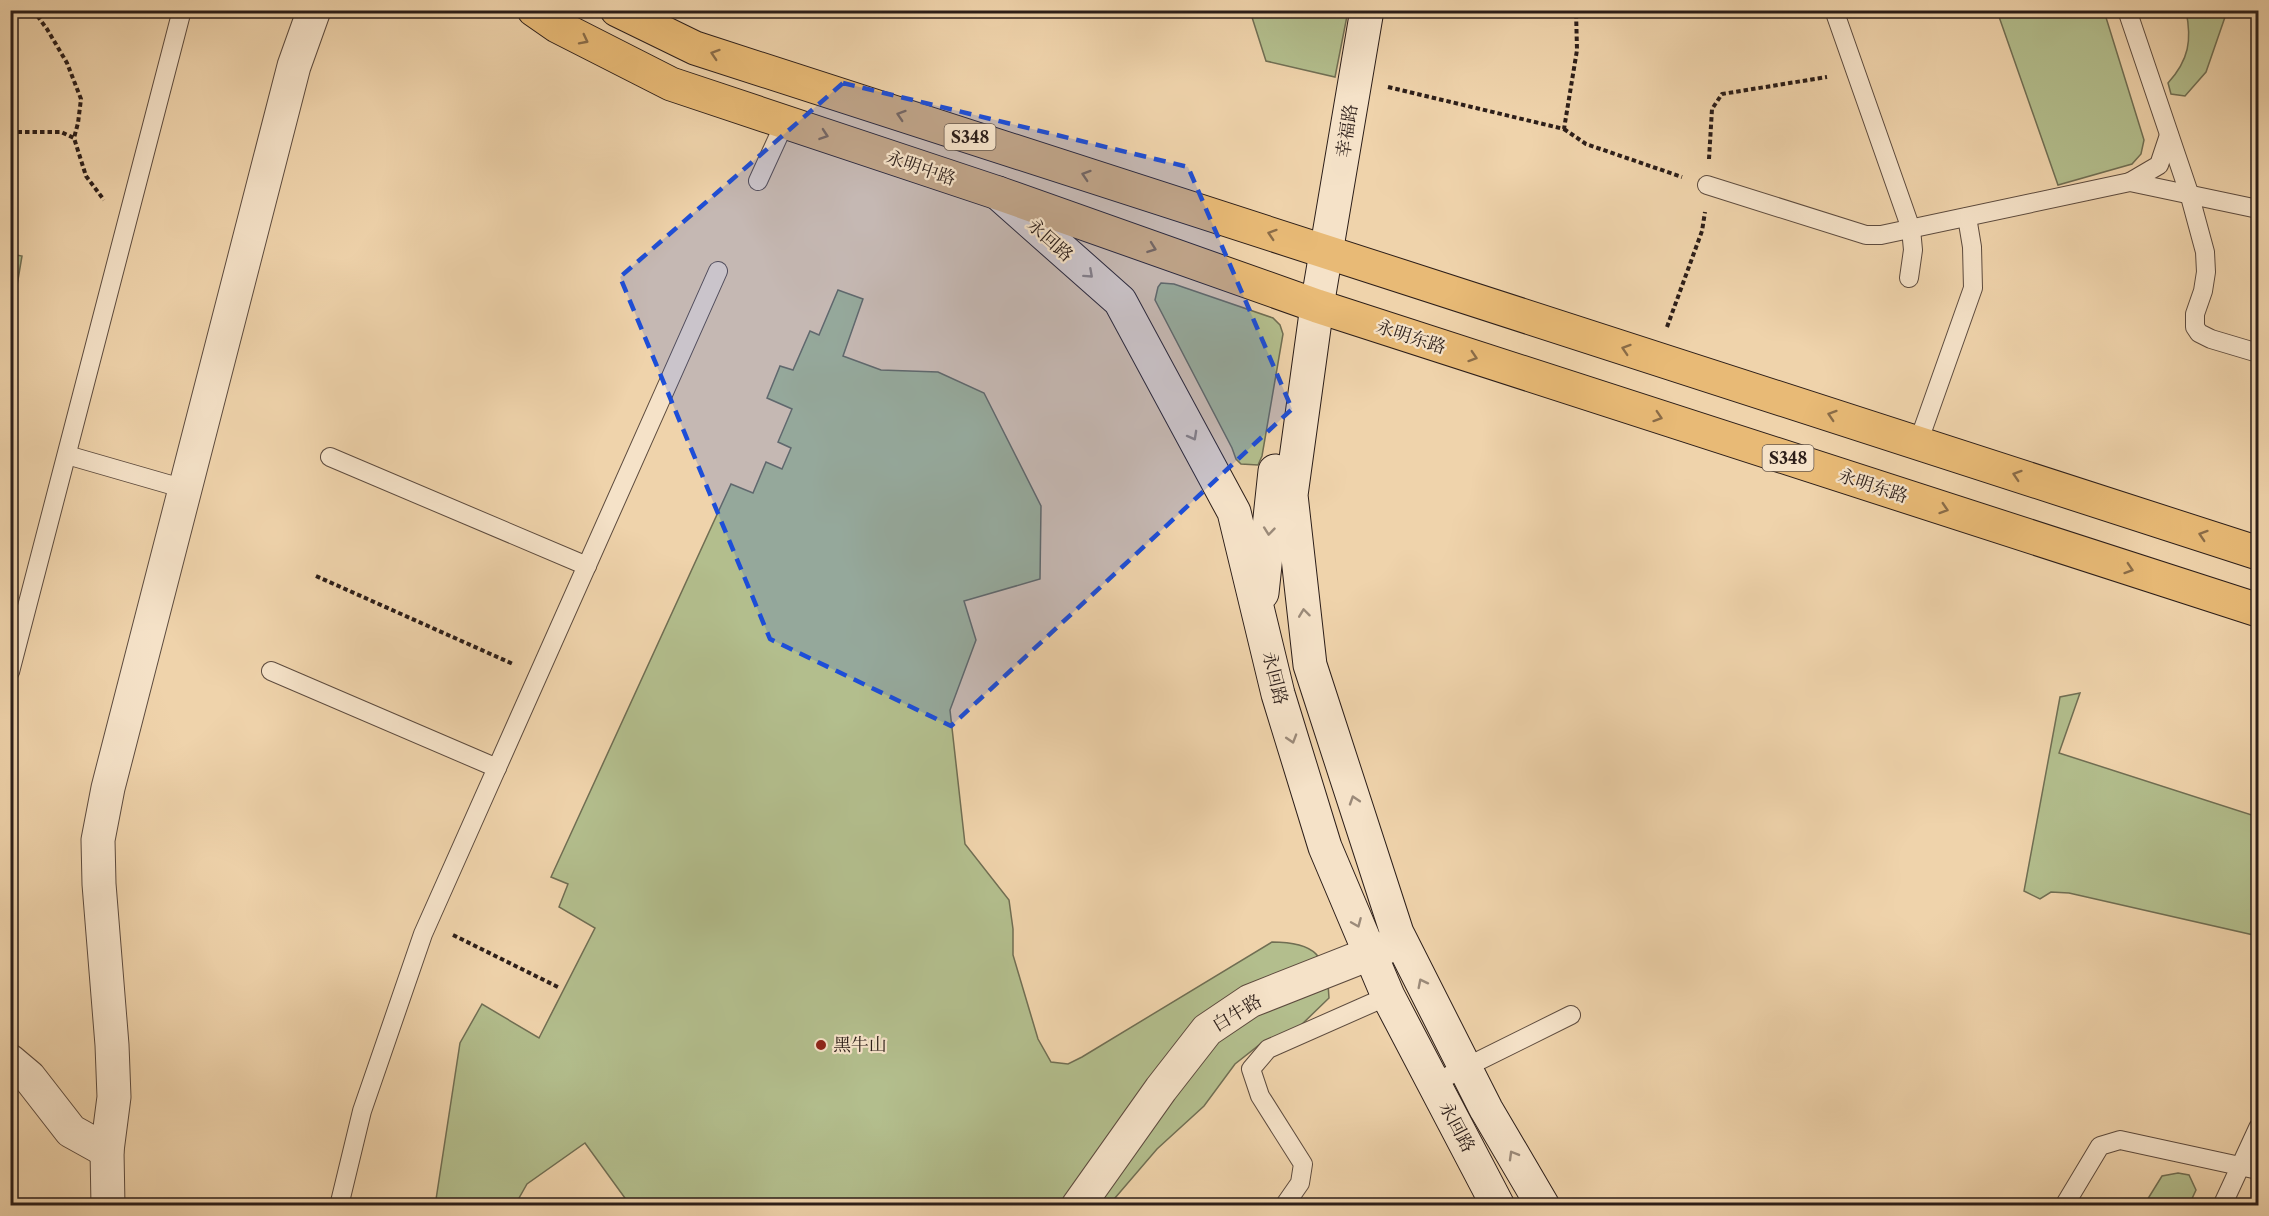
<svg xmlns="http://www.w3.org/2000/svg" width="2269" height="1216" viewBox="0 0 2269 1216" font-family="'Libre Caslon Text','Noto Serif SC',serif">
<rect width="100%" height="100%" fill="#efd3ab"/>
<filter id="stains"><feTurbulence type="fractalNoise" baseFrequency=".00333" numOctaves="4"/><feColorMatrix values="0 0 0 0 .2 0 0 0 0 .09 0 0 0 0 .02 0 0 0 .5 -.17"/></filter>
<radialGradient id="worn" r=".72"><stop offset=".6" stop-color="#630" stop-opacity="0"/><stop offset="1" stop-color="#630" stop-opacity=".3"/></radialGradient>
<g fill="#b3be8d" stroke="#706e53" stroke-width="1.5">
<path d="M 1225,11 L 1348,11 L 1335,77 L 1266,61 L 1250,11 Z"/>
<path d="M 1997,11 L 2104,11 L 2144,140 L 2141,154 L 2132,164 L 2058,185 Z"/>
<path d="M 2186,11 L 2221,11 L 2225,17 L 2206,72 L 2185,96 L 2171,94 L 2168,83 C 2189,60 2192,40 2186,11 Z"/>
<path d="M 11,254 L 22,256 L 11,321 L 10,254 Z"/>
<path d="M 1161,283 L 1174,284 L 1273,318 L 1280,325 L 1283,334 L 1262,456 L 1258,465 L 1241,464 L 1236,459 L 1232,448 L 1155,300 L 1158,287 Z"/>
<path d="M 838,290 L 863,299 L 843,356 L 881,370 L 938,372 L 984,393 L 1041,506 L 1040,579 L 964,601 L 976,640 L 950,710 L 965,844 L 1009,900 L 1013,929 L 1013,955 L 1038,1039 L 1051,1062 L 1068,1064 L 1082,1057 L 1272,942 C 1315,942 1327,955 1329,998 L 1298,1028 L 1263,1042 L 1235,1064 L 1204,1106 L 1157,1149 L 1109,1205 L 630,1205 L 585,1143 L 527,1184 L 515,1205 L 435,1206 L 460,1043 L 482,1004 L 539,1038 L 595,928 L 559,907 L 568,884 L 551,877 L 731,484 L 753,493 L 766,462 L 782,469 L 791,448 L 778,442 L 792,409 L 767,398 L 780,366 L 793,370 L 810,331 L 819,335 Z"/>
<path d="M 2080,693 L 2059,753 L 2258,817 L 2258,936 L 2069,893 L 2051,892 L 2040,899 L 2024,891 L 2060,697 Z"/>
<path d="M 2178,1173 L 2189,1175 L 2196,1190 L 2189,1205 L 2144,1205 L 2162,1176 Z"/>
</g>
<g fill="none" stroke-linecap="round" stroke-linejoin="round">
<g stroke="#5d4b3e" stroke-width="20">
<g id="lane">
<path d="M 1834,10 L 1911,229 L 1913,250 L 1909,278"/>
<path d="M 2127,10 L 2189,193 L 2205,252 L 2206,272 L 2203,291 L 2195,314 L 2195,327 L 2199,333 L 2211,339 L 2258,353"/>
<path d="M 758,181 L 785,122"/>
<path d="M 2130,182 L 2159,165 L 2169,135"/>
<path d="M 1707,185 L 1866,235 L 1881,235 L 2130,182 L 2258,209"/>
<path d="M 1918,443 L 1973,288 L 1972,247 L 1967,217"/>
<path d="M 67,455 L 185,489"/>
<path d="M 330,457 L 587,566"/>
<path d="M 271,671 L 497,768"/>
<path d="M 10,672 L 182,10"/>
<path d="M 1434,1083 L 1571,1015"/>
<path d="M 339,1206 L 362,1111 L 423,934 L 718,271"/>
<path d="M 1284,1206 L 1300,1183 L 1303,1164 L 1260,1096 L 1251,1069 L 1268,1049 L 1388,996"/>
<path d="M 2064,1206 L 2100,1146 L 2120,1140 L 2258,1170"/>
<path d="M 2222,1206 L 2258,1128"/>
</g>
</g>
<g stroke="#5d4b3e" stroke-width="35">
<g id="street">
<path d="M 10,1061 L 29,1077 L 71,1131 L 107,1151"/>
<path d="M 108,1206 L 107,1151 L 114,1097 L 112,1045 L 99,884 L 98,840 L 108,788 L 294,66 L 314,10"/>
<path d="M 1078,1206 L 1161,1089 L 1207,1030 L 1250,1001 L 1397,943"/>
</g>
</g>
<g stroke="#2c1e19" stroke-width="35">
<g id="secondary">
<path d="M 1367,10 L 1317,306 L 1291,495 L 1310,665 L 1397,933 L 1486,1109 L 1543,1206"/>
<path d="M 998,193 L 1120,301 L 1234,512 L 1278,694 L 1325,847 L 1388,996 L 1498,1206"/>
<path d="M 1262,593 L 1275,471"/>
</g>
</g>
<g stroke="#2c1e19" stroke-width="35">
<g id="primary">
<path d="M 534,10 L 557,26 L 671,84 L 998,193 L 1317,306 L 2258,610"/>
<path d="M 617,10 L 695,48 L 2258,553"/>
</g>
</g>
<g stroke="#2c1e19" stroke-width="4" stroke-dasharray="4.5 3" stroke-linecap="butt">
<path d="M 33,10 L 47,29 L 67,63 L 81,99 L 78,123 L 74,138"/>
<path d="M 1388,87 L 1564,129 L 1577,50 L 1576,10"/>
<path d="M 1564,129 L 1586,144 L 1682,177"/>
<path d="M 10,132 L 61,132 L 74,138 L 86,176 L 104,200"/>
<path d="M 1709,159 L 1712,109 L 1722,94 L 1827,77"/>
<path d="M 1667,327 L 1702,231 L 1705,212"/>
<path d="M 316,576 L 513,664"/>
<path d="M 453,935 L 558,987"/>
</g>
<use href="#lane" stroke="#f5e2c8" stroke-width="18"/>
<use href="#street" stroke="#f5e2c8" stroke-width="33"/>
<use href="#secondary" stroke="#f5e2c8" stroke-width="33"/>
<use href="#primary" stroke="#e8ba76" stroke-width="33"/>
</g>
<defs><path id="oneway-chevron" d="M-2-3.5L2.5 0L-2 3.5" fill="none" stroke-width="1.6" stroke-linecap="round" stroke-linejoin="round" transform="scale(1.5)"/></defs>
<g stroke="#8a6c48">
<use href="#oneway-chevron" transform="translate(584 40) rotate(27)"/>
<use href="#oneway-chevron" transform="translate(715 54) rotate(-162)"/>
<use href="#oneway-chevron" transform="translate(901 115) rotate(-162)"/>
<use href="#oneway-chevron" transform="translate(824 135) rotate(19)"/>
<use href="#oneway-chevron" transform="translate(1086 175) rotate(-162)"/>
<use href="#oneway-chevron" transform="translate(1272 234) rotate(-162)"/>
<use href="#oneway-chevron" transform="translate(1152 248) rotate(20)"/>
<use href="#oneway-chevron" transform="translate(1626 349) rotate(-162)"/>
<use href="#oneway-chevron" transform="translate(1473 357) rotate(18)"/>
<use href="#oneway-chevron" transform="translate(1832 415) rotate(-162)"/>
<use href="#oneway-chevron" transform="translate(1658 417) rotate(18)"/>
<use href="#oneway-chevron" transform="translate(2017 475) rotate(-162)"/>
<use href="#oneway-chevron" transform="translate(1944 509) rotate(18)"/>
<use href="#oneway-chevron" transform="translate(2203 535) rotate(-162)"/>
<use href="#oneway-chevron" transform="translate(2129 569) rotate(18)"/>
</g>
<g stroke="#9b8a79">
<use href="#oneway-chevron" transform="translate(1089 274) rotate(42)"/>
<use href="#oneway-chevron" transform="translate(1193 436) rotate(61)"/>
<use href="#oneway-chevron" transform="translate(1269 531) rotate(96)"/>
<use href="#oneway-chevron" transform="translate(1304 613) rotate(-97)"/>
<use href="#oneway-chevron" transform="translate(1292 739) rotate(73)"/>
<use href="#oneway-chevron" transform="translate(1354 800) rotate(-108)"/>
<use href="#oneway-chevron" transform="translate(1357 923) rotate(67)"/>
<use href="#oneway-chevron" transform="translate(1422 983) rotate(-117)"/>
<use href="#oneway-chevron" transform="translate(1513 1155) rotate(-120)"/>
</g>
<path fill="#1d4ed8" fill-opacity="0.2" stroke="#1d4ed8" stroke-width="4.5" stroke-dasharray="12 8" stroke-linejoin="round" d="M 843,83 L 1188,167 L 1292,409 L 951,726 L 770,639 L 620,277 Z"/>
<circle fill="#8f2418" stroke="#f5e2c8" stroke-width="2" cx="821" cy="1045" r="6"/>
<g text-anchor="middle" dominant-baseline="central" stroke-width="4.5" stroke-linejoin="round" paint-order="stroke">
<g fill="#f5e2c8" stroke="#68594e" stroke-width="1.5">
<rect x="944.5" y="124" width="51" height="26" rx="4.5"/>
<rect x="1762.5" y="445" width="51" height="26" rx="4.5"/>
</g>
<g font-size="16" font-weight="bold" fill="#2c1e19">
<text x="970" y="137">S348</text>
<text x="1788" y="458">S348</text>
</g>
<g font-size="18" fill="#2c1e19" stroke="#f5e2c8">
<text transform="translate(1347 131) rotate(-81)">幸福路</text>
<text transform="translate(921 168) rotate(19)">永明中路</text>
<text transform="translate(1050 240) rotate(42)">永回路</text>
<text transform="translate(1411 337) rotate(18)">永明东路</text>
<text transform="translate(1873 486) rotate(18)">永明东路</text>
<text transform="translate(1275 678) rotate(76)">永回路</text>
<text transform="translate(1237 1013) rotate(-31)">白牛路</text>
<text transform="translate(1457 1127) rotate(62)">永回路</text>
</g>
<g font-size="18" fill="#2c1e19" stroke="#f5e2c8" text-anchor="start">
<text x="833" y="1045">黑牛山</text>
</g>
</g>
<rect width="2269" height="1216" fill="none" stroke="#efd3ab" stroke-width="36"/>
<rect x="12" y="12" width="2245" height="1192" fill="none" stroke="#2c1e19" stroke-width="3"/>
<rect x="18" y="18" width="2233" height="1180" fill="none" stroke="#2c1e19" stroke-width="1.5"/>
<rect width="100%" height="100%" filter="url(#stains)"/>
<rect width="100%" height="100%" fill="url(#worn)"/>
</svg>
